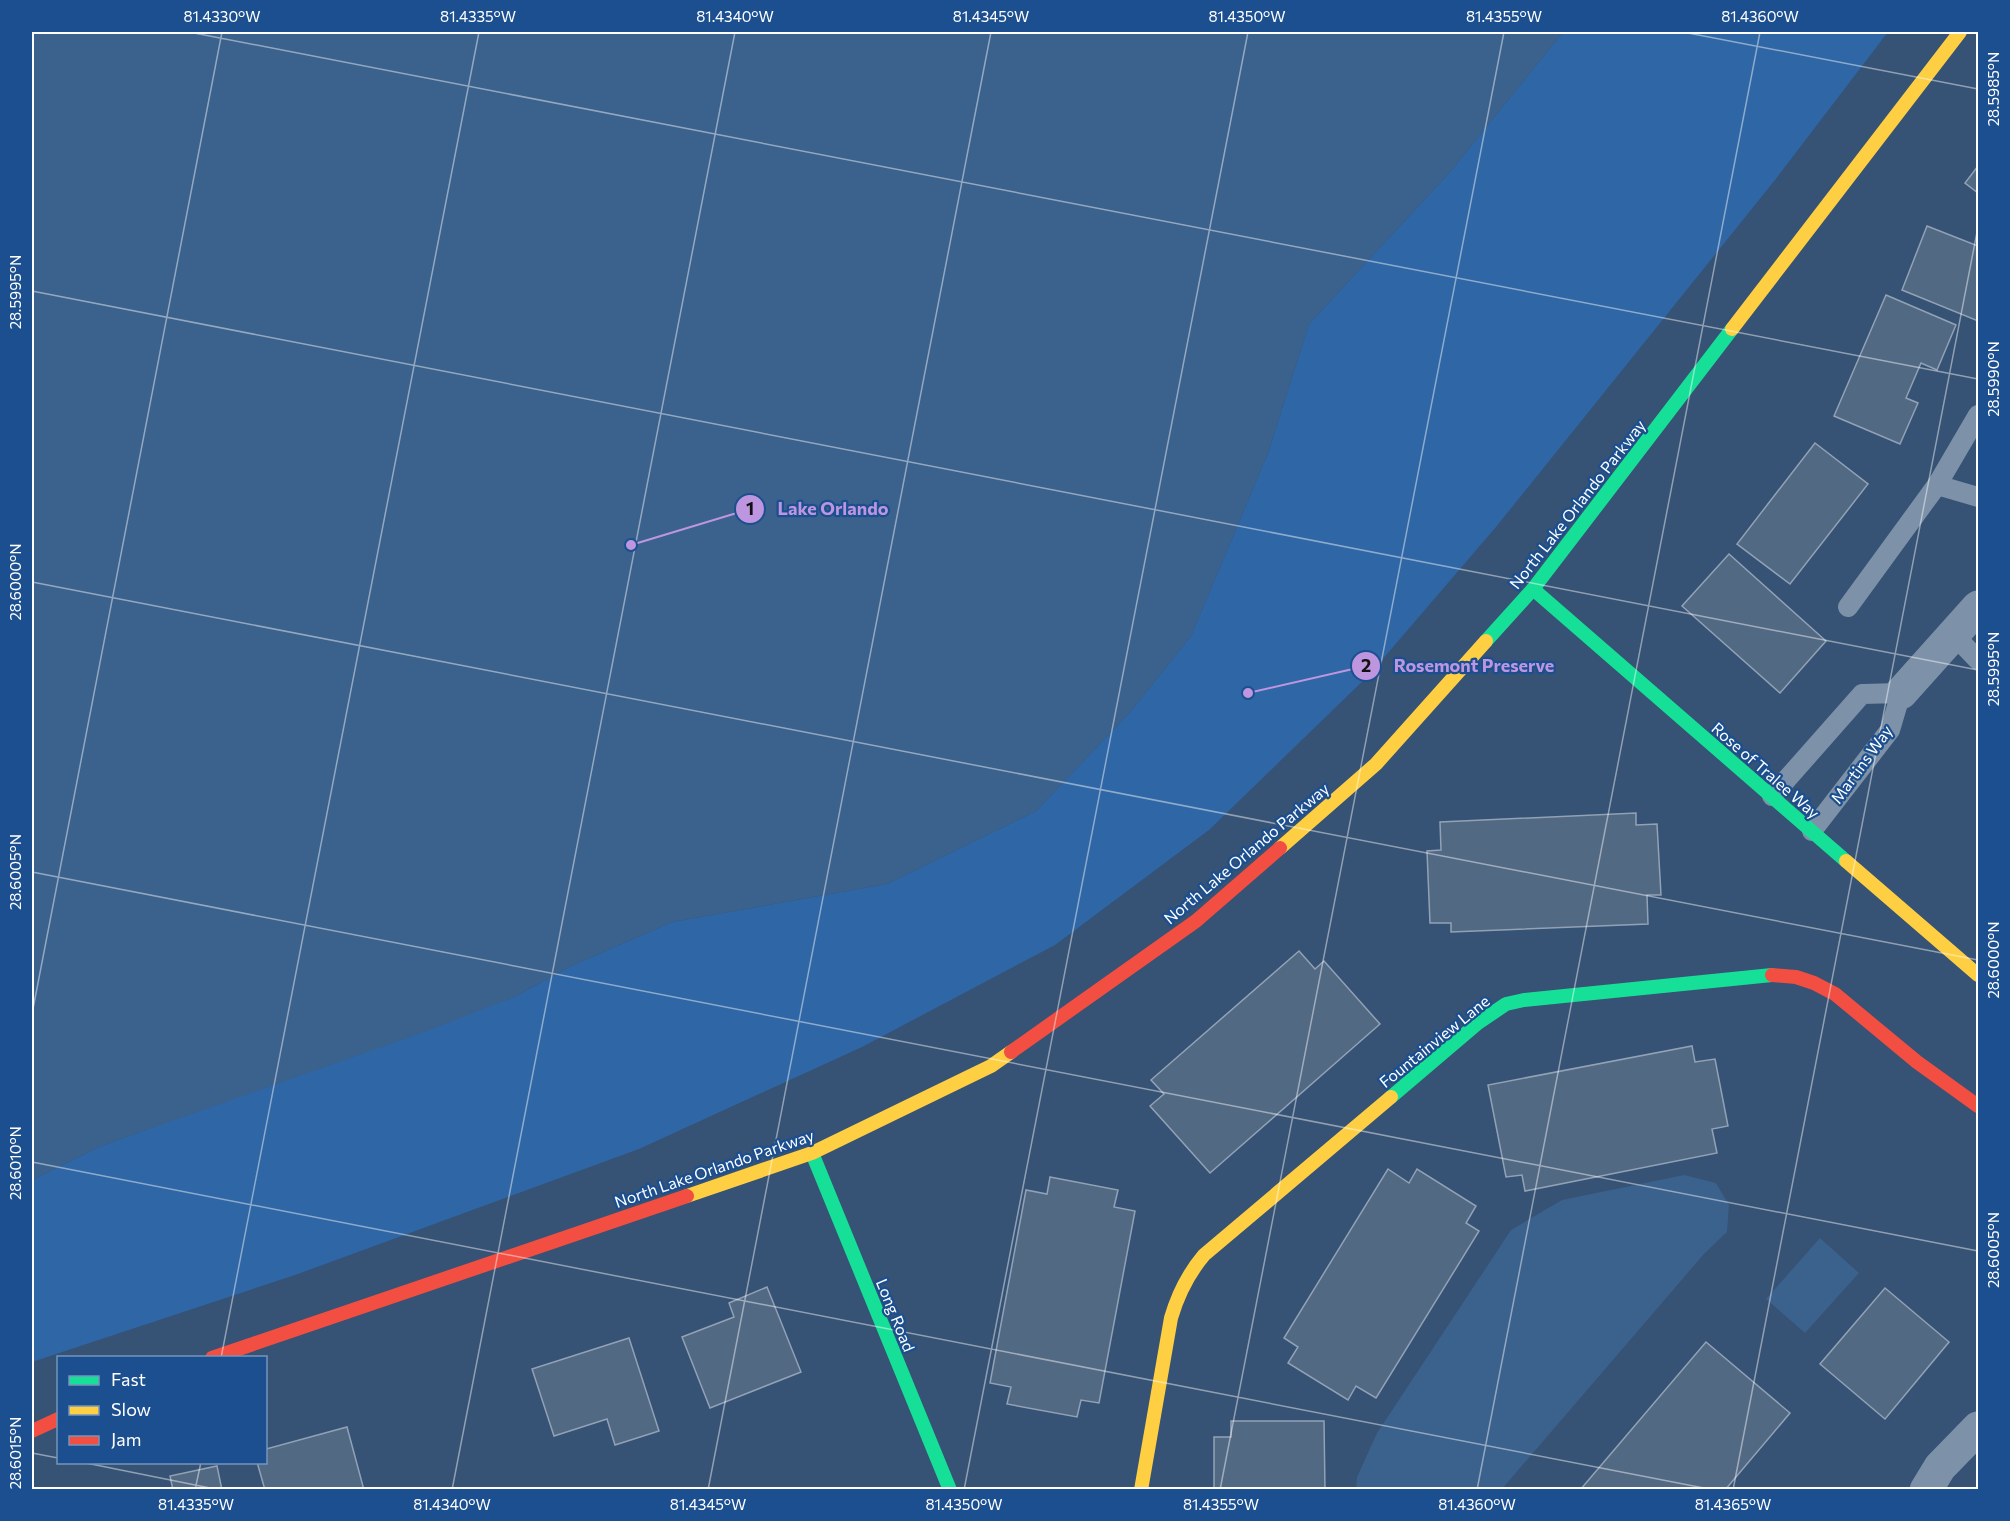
<svg xmlns="http://www.w3.org/2000/svg" width="2010" height="1521" viewBox="0 0 2010 1521" font-family="Commissioner,sans-serif">
<rect width="100%" height="100%" fill="#365274"/>
<path fill="#2f66a5" d="M 1563,32 L 1888,32 L 1775,180 L 1496,527 L 1369,675 L 1209,830 L 1055,945 L 862,1047 L 639,1149 L 298,1274 L 32,1362 L 32,1180 L 101,1146 L 514,997 L 571,966 L 672,922 L 887,884 L 1036,811 L 1131,711 L 1191,636 L 1268,453 L 1309,324 L 1450,172 Z"/>
<g fill="#3b618d">
<path d="M 32,32 L 1563,32 L 1450,172 L 1309,324 L 1268,453 L 1191,636 L 1131,711 L 1036,811 L 887,884 L 672,922 L 571,966 L 514,997 L 427,1031 L 101,1146 L 32,1180 Z"/>
<path d="M 1684,1175 L 1716,1183 L 1729,1205 L 1727,1232 L 1704,1254 L 1502,1489 L 1356,1489 L 1357,1477 L 1377,1433 L 1511,1230 L 1562,1200 Z"/>
<path d="M 1820,1238 L 1859,1273 L 1805,1333 L 1766,1299 Z"/>
</g>
<g fill="#526984" stroke="#92a2b6" stroke-width="1.5">
<path d="M 1978,166 L 1978,193 L 1965,183 Z"/>
<path d="M 1927,226 L 1978,246 L 1978,321 L 1902,290 Z"/>
<path d="M 1886,295 L 1956,325 L 1937,370 L 1921,363 L 1906,398 L 1918,403 L 1900,444 L 1834,416 Z"/>
<path d="M 1815,443 L 1868,484 L 1790,584 L 1737,544 Z"/>
<path d="M 1729,554 L 1826,641 L 1780,693 L 1682,606 Z"/>
<path d="M 1636,813 L 1636,825 L 1657,824 L 1661,895 L 1647,895 L 1648,924 L 1451,932 L 1451,923 L 1430,923 L 1427,851 L 1441,850 L 1440,822 Z"/>
<path d="M 1299,951 L 1315,969 L 1324,961 L 1380,1024 L 1210,1173 L 1150,1106 L 1164,1094 L 1151,1080 Z"/>
<path d="M 1692,1046 L 1695,1062 L 1715,1059 L 1728,1126 L 1712,1129 L 1717,1153 L 1525,1191 L 1522,1175 L 1506,1177 L 1488,1085 Z"/>
<path d="M 1388,1169 L 1409,1183 L 1417,1169 L 1476,1206 L 1466,1223 L 1479,1231 L 1376,1398 L 1356,1386 L 1348,1400 L 1288,1363 L 1298,1347 L 1284,1338 Z"/>
<path d="M 1050,1177 L 1118,1190 L 1114,1207 L 1135,1211 L 1099,1403 L 1081,1400 L 1077,1417 L 1007,1404 L 1011,1387 L 990,1383 L 1026,1190 L 1047,1194 Z"/>
<path d="M 767,1287 L 801,1372 L 710,1408 L 682,1337 L 734,1317 L 729,1303 Z"/>
<path d="M 1885,1288 L 1949,1342 L 1885,1419 L 1820,1364 Z"/>
<path d="M 629,1338 L 659,1431 L 615,1445 L 607,1419 L 554,1436 L 532,1369 Z"/>
<path d="M 1706,1342 L 1790,1413 L 1725,1490 L 1580,1490 Z"/>
<path d="M 1231,1421 L 1324,1421 L 1325,1490 L 1214,1490 L 1214,1437 L 1231,1437 Z"/>
<path d="M 347,1427 L 364,1490 L 265,1490 L 257,1462 L 266,1462 L 266,1449 Z"/>
<path d="M 217,1466 L 222,1490 L 173,1490 L 170,1476 Z"/>
</g>
<g fill="none" stroke-linecap="round" stroke-linejoin="round">
<g stroke="#7d92a8" stroke-width="20">
<path d="M 1937,485 L 1978,415"/>
<path d="M 1848,607 L 1937,485 L 1978,497"/>
<path d="M 1954,635 L 1978,660"/>
<path d="M 1772,796 L 1862,694 L 1901,693 L 1890,730 L 1812,831"/>
</g>
<g stroke="#7d92a8" stroke-width="33">
<path d="M 1901,693 L 1978,607"/>
<path d="M 1926,1490 L 1940,1467 L 1978,1428"/>
</g>
<g stroke="#16e098" stroke-width="14">
<path d="M 1533,589 L 1846,861"/>
<path d="M 1486,641 L 1533,589 L 1732,329"/>
<path d="M 1391,1097 L 1478,1023 L 1506,1004 L 1524,1000 L 1772,975"/>
<path d="M 812,1153 L 950,1490"/>
</g>
<g stroke="#ffcf43" stroke-width="14">
<path d="M 1732,329 L 1960,32"/>
<path d="M 1280,848 L 1376,764 L 1486,641"/>
<path d="M 1846,861 L 1978,975"/>
<path d="M 687,1196 L 812,1153 L 991,1066 L 1011,1052"/>
<path d="M 1141,1490 L 1171,1318 C 1178,1294 1188,1274 1204,1255 L 1391,1097"/>
</g>
<g stroke="#f24e42" stroke-width="14">
<path d="M 1772,975 L 1796,977 L 1814,983 L 1835,994 L 1917,1062 L 1978,1106"/>
<path d="M 1011,1052 L 1196,921 L 1280,848"/>
<path d="M 212,1358 L 687,1196"/>
<path d="M 32,1431 L 58,1419"/>
</g>
</g>
<path fill="none" stroke="#fff" stroke-width="1.5" stroke-opacity="0.45" d="M 189,32 L 1978,379M 1683,32 L 1978,89M 32,291 L 1978,670M 32,582 L 1978,960M 32,872 L 1978,1251M 32,1014 L 222,32M 32,1162 L 1714,1490M 221,1358 L 479,32M 32,1453 L 58,1458M 81,1462 L 220,1490M 195,1490 L 201,1462M 452,1490 L 735,32M 708,1490 L 991,32M 964,1490 L 1248,32M 1220,1490 L 1504,32M 1477,1490 L 1760,32M 1733,1490 L 1978,227"/>
<g text-anchor="middle" dominant-baseline="central" stroke-width="4.5" stroke-linejoin="round" paint-order="stroke">
<g font-size="16" fill="#fff" stroke="#1b4f8f">
<text transform="translate(1577 504) rotate(-52)">North Lake Orlando Parkway</text>
<text transform="translate(1861 764) rotate(-54)">Martins Way</text>
<text transform="translate(1766 770) rotate(41)">Rose of Tralee Way</text>
<text transform="translate(1246 853) rotate(-40)">North Lake Orlando Parkway</text>
<text transform="translate(1434 1041) rotate(-39)">Fountainview Lane</text>
<text transform="translate(714 1168) rotate(-19)">North Lake Orlando Parkway</text>
<text transform="translate(896 1315) rotate(68)">Long Road</text>
</g>
</g>
<path fill="none" stroke="#bd96df" stroke-width="2" d="M631 545L750 509M1248 693L1366 666"/>
<g fill="#bd96df" stroke="#1b4f8f" stroke-width="2">
<circle cx="631" cy="545" r="6"/>
<circle cx="1248" cy="693" r="6"/>
<circle cx="750" cy="509" r="15"/>
<circle cx="1366" cy="666" r="15"/>
</g>
<g font-size="18" text-anchor="middle" font-weight="bold" fill="#111">
<text x="750" y="515">1</text>
<text x="1366" y="672">2</text>
</g>
<g font-size="18" text-anchor="middle" font-weight="bold" fill="#bd96df" stroke="#1b4f8f" stroke-width="4.5" stroke-linejoin="round" paint-order="stroke">
<text x="833" y="515">Lake Orlando</text>
<text x="1474" y="672">Rosemont Preserve</text>
</g>
<rect width="2010" height="1521" fill="none" stroke="#1b4f8f" stroke-width="66"/>
<rect x="57" y="1356" width="210" height="108" fill="#1b4f8f" stroke="#7695bc" stroke-width="1.5"/>
<rect x="69" y="1376" width="30" height="9" fill="#16e098" stroke="#7695bc" stroke-width="1.5"/>
<text x="111" y="1386" font-size="18" fill="#ffffff">Fast</text>
<rect x="69" y="1406" width="30" height="9" fill="#ffcf43" stroke="#7695bc" stroke-width="1.5"/>
<text x="111" y="1416" font-size="18" fill="#ffffff">Slow</text>
<rect x="69" y="1436" width="30" height="9" fill="#f24e42" stroke="#7695bc" stroke-width="1.5"/>
<text x="111" y="1446" font-size="18" fill="#ffffff">Jam</text>
<rect x="33" y="33" width="1944" height="1455" fill="none" stroke="#fff" stroke-width="2"/>
<g font-size="15" text-anchor="middle" fill="#fff">
<text x="222" y="22">81.4330°W</text>
<text x="478" y="22">81.4335°W</text>
<text x="735" y="22">81.4340°W</text>
<text x="991" y="22">81.4345°W</text>
<text x="1247" y="22">81.4350°W</text>
<text x="1504" y="22">81.4355°W</text>
<text x="1760" y="22">81.4360°W</text>
<text transform="translate(1994 89) rotate(-90)" y="5">28.5985°N</text>
<text transform="translate(16 292) rotate(-90)" y="5">28.5995°N</text>
<text transform="translate(1994 379) rotate(-90)" y="5">28.5990°N</text>
<text transform="translate(16 582) rotate(-90)" y="5">28.6000°N</text>
<text transform="translate(1994 669) rotate(-90)" y="5">28.5995°N</text>
<text transform="translate(16 872) rotate(-90)" y="5">28.6005°N</text>
<text transform="translate(1994 960) rotate(-90)" y="5">28.6000°N</text>
<text transform="translate(16 1163) rotate(-90)" y="5">28.6010°N</text>
<text transform="translate(1994 1250) rotate(-90)" y="5">28.6005°N</text>
<text transform="translate(16 1453) rotate(-90)" y="5">28.6015°N</text>
<text x="196" y="1510">81.4335°W</text>
<text x="452" y="1510">81.4340°W</text>
<text x="708" y="1510">81.4345°W</text>
<text x="964" y="1510">81.4350°W</text>
<text x="1221" y="1510">81.4355°W</text>
<text x="1477" y="1510">81.4360°W</text>
<text x="1733" y="1510">81.4365°W</text>
</g>
</svg>
